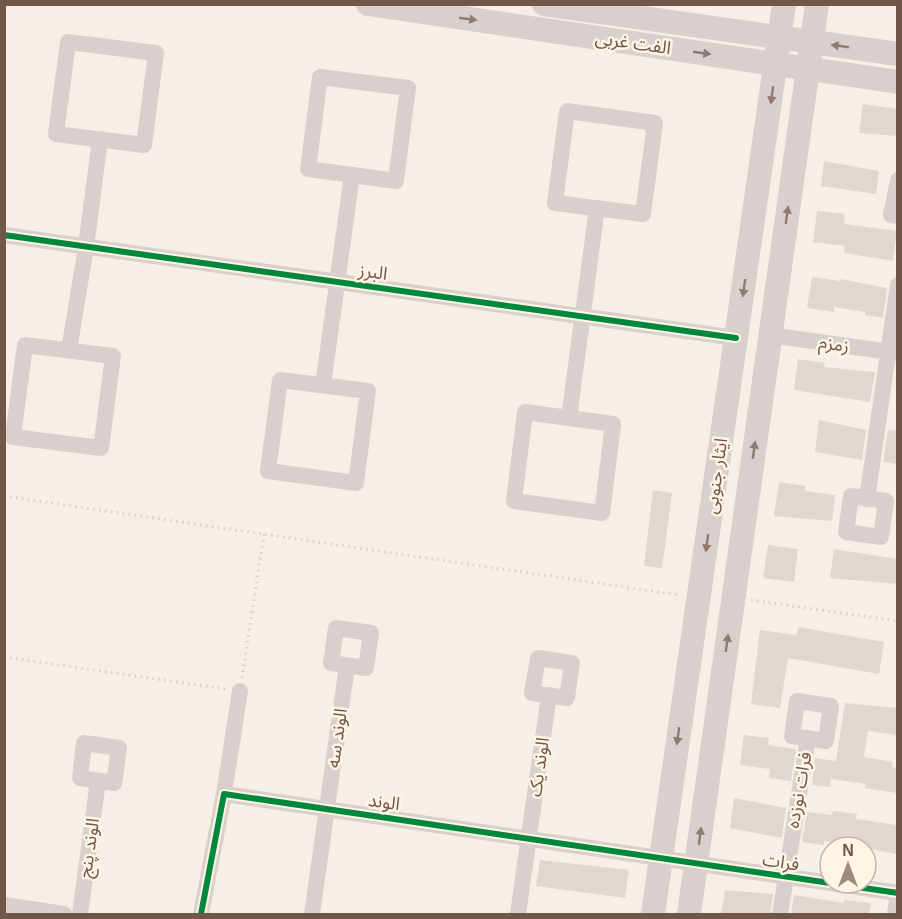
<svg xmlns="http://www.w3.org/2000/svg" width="902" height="919" viewBox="0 0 902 919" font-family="Helvetica,'Noto Sans Arabic',sans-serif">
<rect width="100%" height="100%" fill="#f6efe6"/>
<g fill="#e2d7ce">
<path d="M 863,104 L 897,109 L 897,136 L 859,133 Z"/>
<path d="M 824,161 L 879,171 L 876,194 L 821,186 Z"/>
<path d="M 817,211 L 845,214 L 844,224 L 897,231 L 893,261 L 844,253 L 845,246 L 813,242 Z"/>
<path d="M 812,277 L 840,281 L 841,279 L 887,288 L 883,318 L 865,315 L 865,312 L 834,307 L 834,312 L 807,308 Z"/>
<path d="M 798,359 L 825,363 L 824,367 L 875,372 L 870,402 L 794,390 Z"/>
<path d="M 819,420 L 866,430 L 862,460 L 815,452 Z"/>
<path d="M 888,430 L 897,431 L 897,464 L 883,462 Z"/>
<path d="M 779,482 L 806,486 L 805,491 L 835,495 L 832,521 L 774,516 Z"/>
<path d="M 653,490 L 672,493 L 662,568 L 644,566 Z"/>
<path d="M 768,545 L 798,549 L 794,582 L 763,578 Z"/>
<path d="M 834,549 L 897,559 L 897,584 L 830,578 Z"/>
<path d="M 798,627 L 884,642 L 879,674 L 788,658 L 780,708 L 751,704 L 760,630 L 797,635 Z"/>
<path d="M 845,703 L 897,708 L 896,735 L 868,731 L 864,757 L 893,762 L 892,767 L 897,768 L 897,793 L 865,788 L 866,784 L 831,779 L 830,787 L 812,785 L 815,758 L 836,761 Z"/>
<path d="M 744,735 L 769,738 L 768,745 L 796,749 L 791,781 L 769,778 L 770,769 L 740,765 Z"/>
<path d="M 734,798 L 786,808 L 782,838 L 730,828 Z"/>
<path d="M 833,811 L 857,814 L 856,819 L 897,825 L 897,854 L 824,841 L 824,845 L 802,842 L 807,812 L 832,815 Z"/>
<path d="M 540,860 L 629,870 L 625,898 L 536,886 Z"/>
<path d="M 725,890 L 773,894 L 770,915 L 721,915 Z"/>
<path d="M 794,895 L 844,903 L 844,900 L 871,903 L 869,915 L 791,915 Z"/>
</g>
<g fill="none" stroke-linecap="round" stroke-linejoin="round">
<g stroke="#d7cec8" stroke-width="3" stroke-dasharray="1.5 4.5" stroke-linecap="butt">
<path d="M 4,496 L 679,595"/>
<path d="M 751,600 L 898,621"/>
<path d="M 4,657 L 226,689"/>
<path d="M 242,678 L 264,534"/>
</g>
<g stroke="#d8d0cc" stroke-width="16">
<path d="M 68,42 L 156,53 L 144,145 L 56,134 Z"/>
<path d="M 320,77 L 408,88 L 396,181 L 308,169 Z"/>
<path d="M 567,111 L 655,123 L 643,214 L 555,203 Z"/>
<path d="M 898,180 L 891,215 L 898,216"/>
<path d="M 4,235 L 736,338"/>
<path d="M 770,335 L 897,353"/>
<path d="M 25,345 L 113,356 L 101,448 L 13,437 Z"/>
<path d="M 69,350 L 86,247 L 100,139"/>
<path d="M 280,380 L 368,391 L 356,483 L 268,471 Z"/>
<path d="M 323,385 L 352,175"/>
<path d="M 525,412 L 613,424 L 602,513 L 514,501 Z"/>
<path d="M 569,418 L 597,208"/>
<path d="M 851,496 L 886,501 L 881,537 L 846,532 Z"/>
<path d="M 867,499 L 898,285"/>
<path d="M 336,628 L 371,633 L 366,668 L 331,663 Z"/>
<path d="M 538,658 L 572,663 L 567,698 L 532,693 Z"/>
<path d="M 797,701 L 831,706 L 826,741 L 792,736 Z"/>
<path d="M 84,743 L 119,748 L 114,783 L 80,778 Z"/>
<path d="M 224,794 L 240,691"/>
<path d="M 4,905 L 64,914"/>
<path d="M 80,914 L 98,781"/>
<path d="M 201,914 L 224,794 L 898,893"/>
<path d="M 312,914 L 347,666"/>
<path d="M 518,914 L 549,695"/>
<path d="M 780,914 L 808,738"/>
<path d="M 895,914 L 898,894"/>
</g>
<g stroke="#d8d0cc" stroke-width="24">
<path d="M 368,4 L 898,82"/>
<path d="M 544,4 L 898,54"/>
<path d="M 653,914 L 784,4"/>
<path d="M 689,914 L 817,4"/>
</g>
<g stroke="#fff4e6" stroke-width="10">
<g id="cycleway">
<path d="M 4,235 L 736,338"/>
<path d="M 201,914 L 224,794 L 898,893"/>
</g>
</g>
<use href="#cycleway" stroke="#00873e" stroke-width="6"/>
</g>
<defs><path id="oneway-solid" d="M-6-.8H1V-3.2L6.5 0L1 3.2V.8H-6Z" transform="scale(1.5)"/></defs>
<g fill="#917b70">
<use href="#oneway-solid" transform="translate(468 19) rotate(8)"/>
<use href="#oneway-solid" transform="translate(840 46) rotate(-172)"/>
<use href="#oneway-solid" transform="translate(702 53) rotate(8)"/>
<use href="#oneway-solid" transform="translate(772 95) rotate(98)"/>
<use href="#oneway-solid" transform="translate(787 215) rotate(-82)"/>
<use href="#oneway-solid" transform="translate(744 288) rotate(98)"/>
<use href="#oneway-solid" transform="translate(754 450) rotate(-82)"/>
<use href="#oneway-solid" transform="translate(707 543) rotate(98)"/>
<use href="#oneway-solid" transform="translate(727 643) rotate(-82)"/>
<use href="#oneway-solid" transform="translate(678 736) rotate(98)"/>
<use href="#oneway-solid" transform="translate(700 836) rotate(-83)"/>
</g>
<g text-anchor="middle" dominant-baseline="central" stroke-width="5" stroke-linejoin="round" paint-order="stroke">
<g font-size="18" fill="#725648" stroke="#fff4e6">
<text transform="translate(633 43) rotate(8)">الفت غربی</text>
<text transform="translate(373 272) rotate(8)">البرز</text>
<text transform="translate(834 344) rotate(8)">زمزم</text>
<text transform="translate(716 476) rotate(-82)">ایثار جنوبی</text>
<text transform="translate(337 738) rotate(-82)">الوند سه</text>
<text transform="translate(539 767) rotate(-82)">الوند یک</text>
<text transform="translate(799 790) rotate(-80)">فرات نوزده</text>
<text transform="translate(384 802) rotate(8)">الوند</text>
<text transform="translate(89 848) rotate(-82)">الوند پنج</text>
<text transform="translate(781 862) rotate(9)">فرات</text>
</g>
</g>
<rect width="902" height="919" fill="none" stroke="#725648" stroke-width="12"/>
<g transform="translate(848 865)"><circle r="28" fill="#fff4e6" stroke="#c7b5a7" stroke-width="1.5"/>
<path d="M0-4.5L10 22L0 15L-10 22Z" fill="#a08c7f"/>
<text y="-9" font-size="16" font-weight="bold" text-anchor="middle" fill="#725648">N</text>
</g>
</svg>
